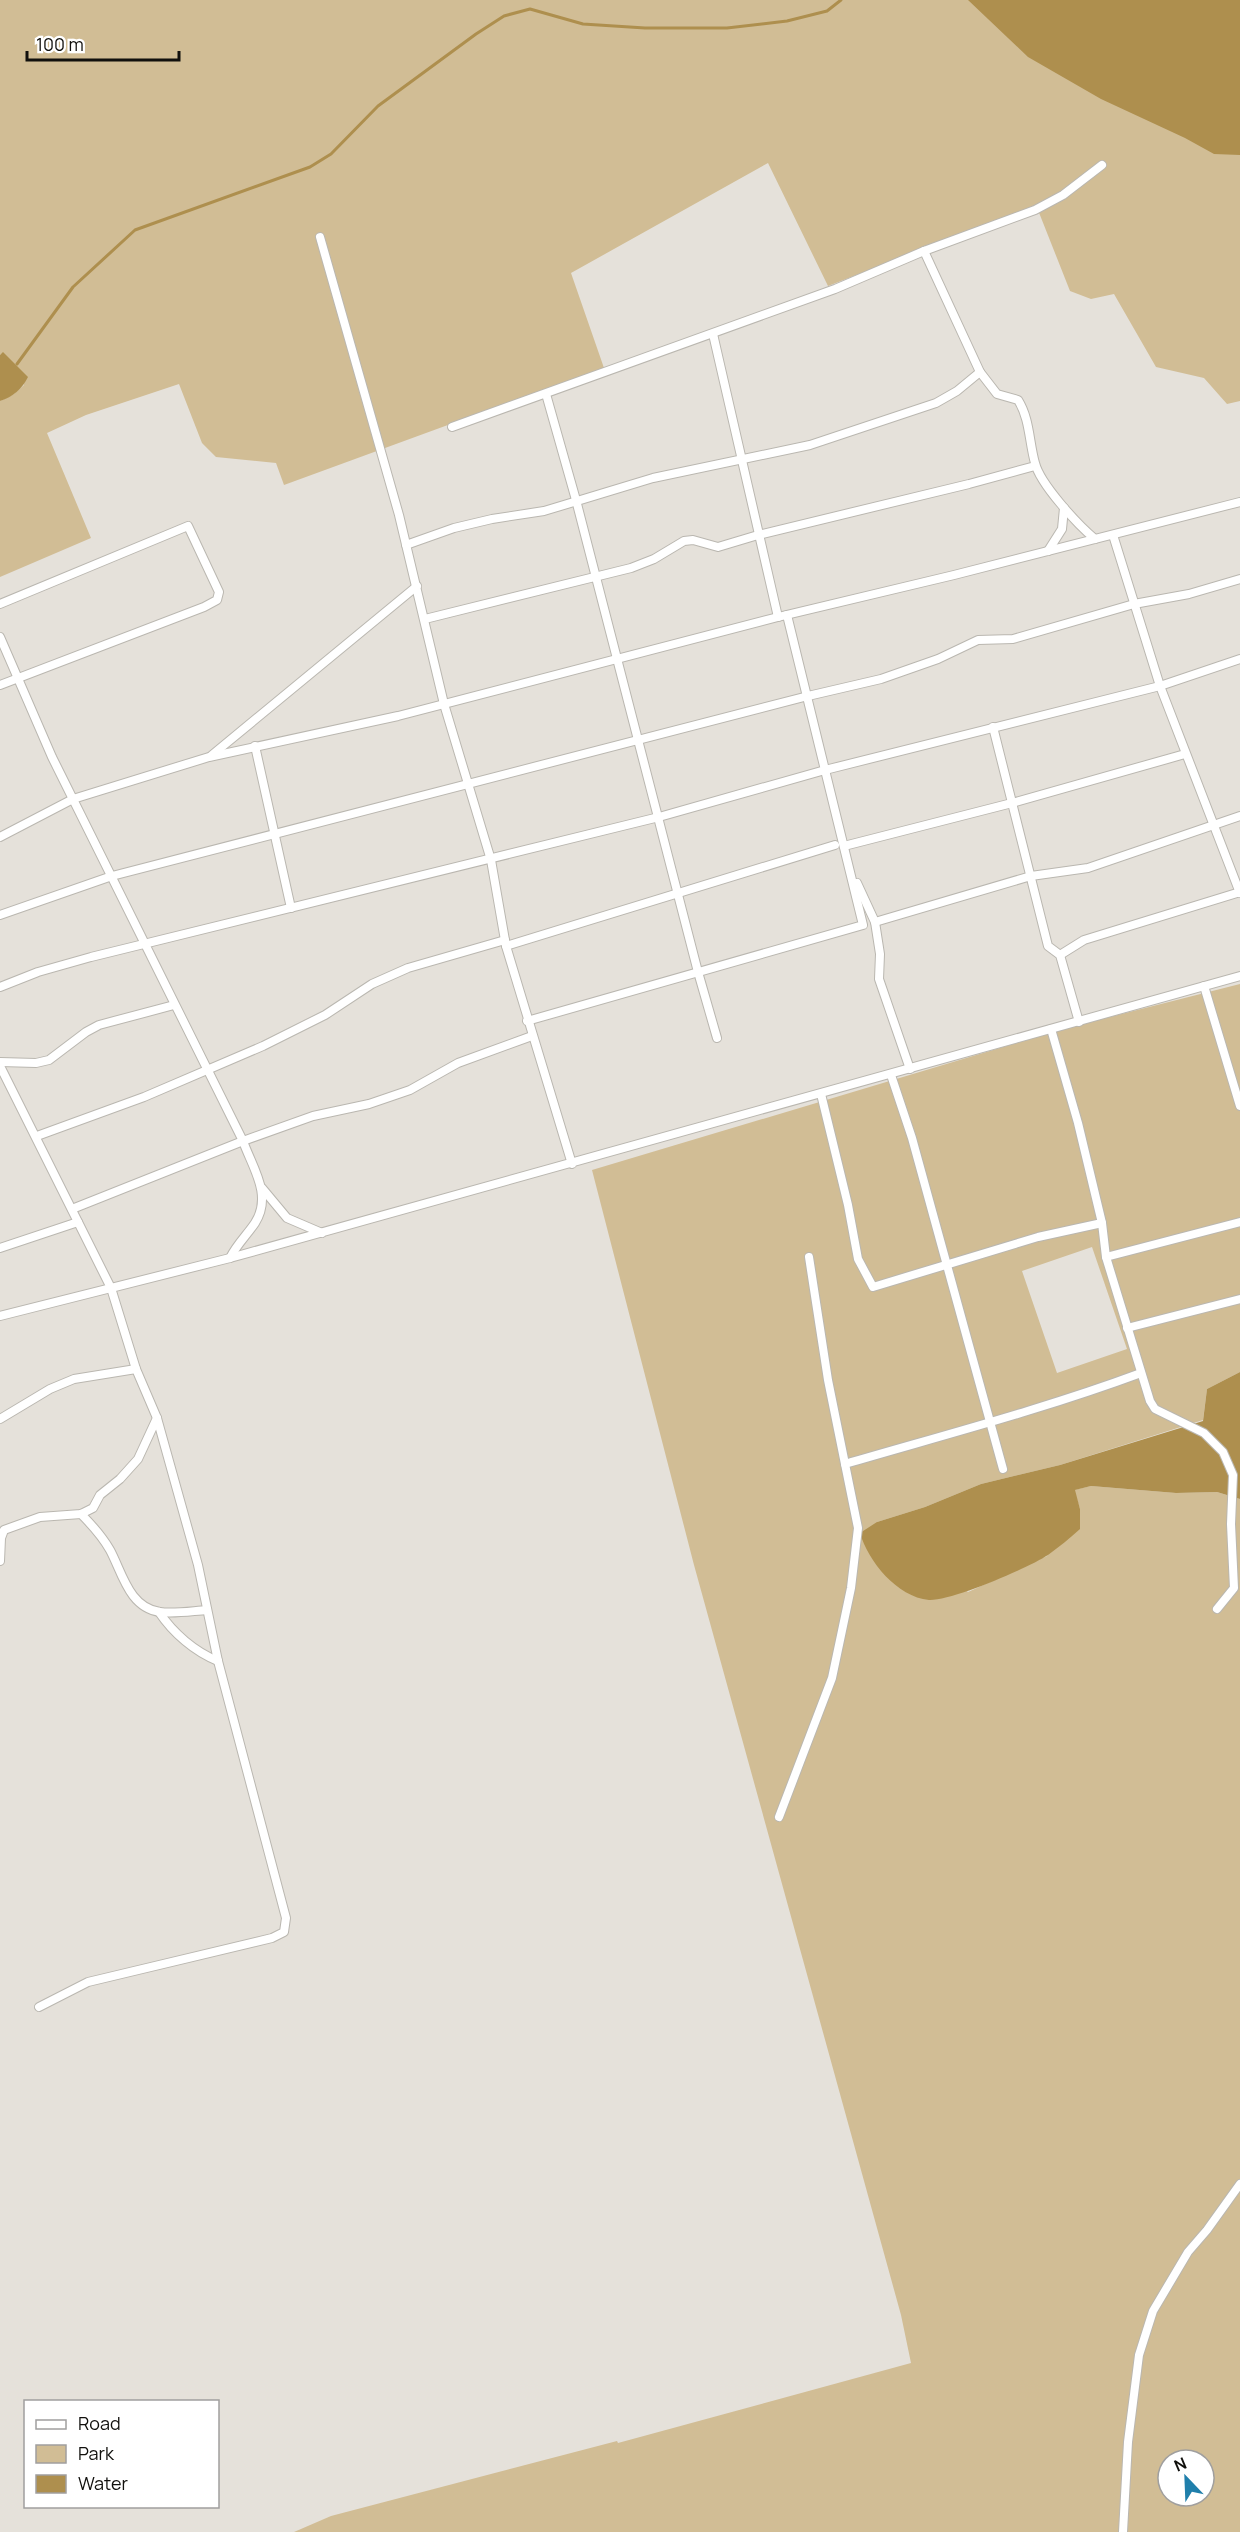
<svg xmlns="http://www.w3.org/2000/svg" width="1240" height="2532" viewBox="0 0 1240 2532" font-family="Manrope,sans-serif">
<rect width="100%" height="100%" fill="#e5e1da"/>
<g fill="#d1bd95" fill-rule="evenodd">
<path d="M 0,0 L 1240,0 L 1240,401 L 1227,404 L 1204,378 L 1156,367 L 1114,294 L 1091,299 L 1070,291 L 1036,205 L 828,286 L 768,163 L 571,273 L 604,368 L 284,485 L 276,463 L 216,457 L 202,443 L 179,384 L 86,415 L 47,433 L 91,538 L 0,577 L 0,401 L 14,394 L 24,385 L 3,353 L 0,355 Z"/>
<path d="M 1240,984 L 1240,1372 L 1207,1389 L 1203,1420 L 1060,1465 L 981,1484 L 925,1507 L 877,1522 L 968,1592 L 1047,1556 L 1080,1509 L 1074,1490 L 1091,1486 L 1176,1493 L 1217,1492 L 1240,1499 L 1240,2532 L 294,2532 L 331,2516 L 617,2441 L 618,2443 L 911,2363 L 901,2315 L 694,1565 L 592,1170 L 1070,1027 ZM 1092,1247 L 1127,1349 L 1057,1373 L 1022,1271 ZM 1168,2460 L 1204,2460 L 1204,2496 L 1168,2496 Z"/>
</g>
<g fill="#ae8f4e">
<path d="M 968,0 L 1240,0 L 1240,155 L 1214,154 L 1185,138 L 1101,99 L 1028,57 Z"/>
<path d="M 3,352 L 28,377 C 22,389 13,397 0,401 L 0,355 Z"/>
<path d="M 1240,1372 L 1240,1499 L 1217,1492 L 1176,1493 L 1091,1486 L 1075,1490 L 1080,1509 L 1080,1529 C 1070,1538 1059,1547 1048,1555 C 1028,1568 952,1601 929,1600 C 897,1597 868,1561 860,1533 L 877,1522 L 925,1507 L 981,1484 L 1060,1465 L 1203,1421 L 1207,1389 Z"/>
</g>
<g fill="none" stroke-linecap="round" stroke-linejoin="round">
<path stroke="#ae8f4e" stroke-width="3" d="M 17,364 L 73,287 L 135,230 L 310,167 L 331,154 L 378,106 L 476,34 L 504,16 L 530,9 L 583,24 L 645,28 L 727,28 L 787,21 L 827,11 L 841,0"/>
<g stroke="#bab7b0" stroke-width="10">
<g id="minor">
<path d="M 320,237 L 399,515 L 444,704 L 491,860 L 506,946 L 572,1164"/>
<path d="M 924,251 L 980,372 L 997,394 L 1018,400 C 1030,419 1029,442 1035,463 C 1040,484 1078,525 1095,539"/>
<path d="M 713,334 L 778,617"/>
<path d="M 546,394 L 576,500 L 698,972 L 717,1038"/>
<path d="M 452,427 L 835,289 L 924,251 L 1035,210 L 1063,195 L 1102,165"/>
<path d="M 1113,535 L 1160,686 L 1240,893"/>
<path d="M 406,545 L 454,528 L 492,519 L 544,511 L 653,478 L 810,445 L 936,403 L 957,391 L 980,372"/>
<path d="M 1048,551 L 1062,529 L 1064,508"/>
<path d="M 0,604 L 188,526 L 219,592 L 217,600 L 204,607 L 0,685"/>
<path d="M 425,619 L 631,568 L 654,559 L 684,541 L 693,540 L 718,547 L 758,535 L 969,484 L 1035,466"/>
<path d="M 0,637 L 52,757 L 243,1141 C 252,1167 273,1195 255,1223 C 247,1235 237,1244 230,1258"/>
<path d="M 993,727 L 1048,946 L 1060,955 L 1079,1022"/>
<path d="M 255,746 L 291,908"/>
<path d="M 212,755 L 417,586"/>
<path d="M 0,837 L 73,799 L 209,757 L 398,716 L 778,617 L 954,575 L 1240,502"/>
<path d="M 844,846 L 1012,803 L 1185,754"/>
<path d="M 857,883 L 875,922 L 880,954 L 879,979 L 910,1069"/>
<path d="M 0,915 L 112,876 L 808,696 L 881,679 L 938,659 L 978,640 L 1013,639 L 1134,604 L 1189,594 L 1240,579"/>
<path d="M 875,922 L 1031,876 L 1088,868 L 1240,816"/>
<path d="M 506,946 L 835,845"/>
<path d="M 1060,955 L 1084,940 L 1240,892"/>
<path d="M 1204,986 L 1240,1106"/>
<path d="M 0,987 L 38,972 L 91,957 L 659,817 L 825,770 L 1160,686 L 1240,659"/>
<path d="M 527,1021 L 863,925 L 787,615"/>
<path d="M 1051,1029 L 1078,1123 L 1102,1223 L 1106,1257 L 1150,1401 L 1155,1409 L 1204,1433 L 1223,1452 L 1233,1475 L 1231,1524 L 1234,1588 L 1217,1609"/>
<path d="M 0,1062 L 36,1063 L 49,1060 L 86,1032 L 99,1025 L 174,1005"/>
<path d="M 0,1066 L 111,1288 L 136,1369 L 157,1418 L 198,1565 L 218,1661 L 286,1918 L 284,1932 L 272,1938 L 88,1982 L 39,2007"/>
<path d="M 891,1075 L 912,1138 L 1003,1469"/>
<path d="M 821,1094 L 848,1205 L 858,1259 L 873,1287 L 1038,1237 L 1102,1223"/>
<path d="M 37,1136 L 144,1097 L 263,1046 L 325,1015 L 372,984 L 408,968 L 505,940"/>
<path d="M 262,1188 L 287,1218 L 322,1233"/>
<path d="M 72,1209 L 243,1141 L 313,1116 L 369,1104 L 410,1090 L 458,1063 L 532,1036"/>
<path d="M 0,1248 L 78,1222"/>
<path d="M 809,1257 L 828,1380 L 845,1464"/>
<path d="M 1106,1257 L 1240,1222"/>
<path d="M 0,1316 L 230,1258 L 1240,976"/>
<path d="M 1127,1328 L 1240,1299"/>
<path d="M 0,1419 L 50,1389 L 74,1379 L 136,1369"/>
<path d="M 81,1514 C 92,1525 102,1536 110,1550 C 122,1572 129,1608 160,1612 C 174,1614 192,1611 207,1610"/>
<path d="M 0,1561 L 1,1538 L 4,1530 L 40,1517 L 81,1514 L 93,1508 L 100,1495 L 120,1479 L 138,1459 L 157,1418"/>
<path d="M 159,1612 C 173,1633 195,1652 218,1661"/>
<path d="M 779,1817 L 832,1678 L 851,1588 L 858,1528 L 845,1464 C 944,1435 1044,1409 1141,1373"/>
<path d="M 1123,2532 L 1128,2442 L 1139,2355 L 1153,2311 L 1188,2252 L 1207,2230 L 1240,2184"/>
</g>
</g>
<use href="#minor" stroke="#fff" stroke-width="8"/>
</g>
<rect x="24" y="2400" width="195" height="108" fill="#ffffff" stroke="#a09f9e" stroke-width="1.5"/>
<rect x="36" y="2420" width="30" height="9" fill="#ffffff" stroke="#a09f9e" stroke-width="1.5"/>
<text x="78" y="2430" font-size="18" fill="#11100d">Road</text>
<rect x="36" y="2445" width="30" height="18" fill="#d1bd95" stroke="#a09f9e" stroke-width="1.5"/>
<text x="78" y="2460" font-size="18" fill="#11100d">Park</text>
<rect x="36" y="2475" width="30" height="18" fill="#ae8f4e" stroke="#a09f9e" stroke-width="1.5"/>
<text x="78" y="2490" font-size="18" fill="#11100d">Water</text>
<g transform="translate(1186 2478) rotate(337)"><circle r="28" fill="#ffffff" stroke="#a09f9e" stroke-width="1.5"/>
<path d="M0-4.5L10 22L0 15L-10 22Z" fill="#207fab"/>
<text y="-9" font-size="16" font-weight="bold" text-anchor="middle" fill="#11100d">N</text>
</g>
<path d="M27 51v9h152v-9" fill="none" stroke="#11100d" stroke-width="3"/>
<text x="36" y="51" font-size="18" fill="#11100d" stroke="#ffffff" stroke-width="4.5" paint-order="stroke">100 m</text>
</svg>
